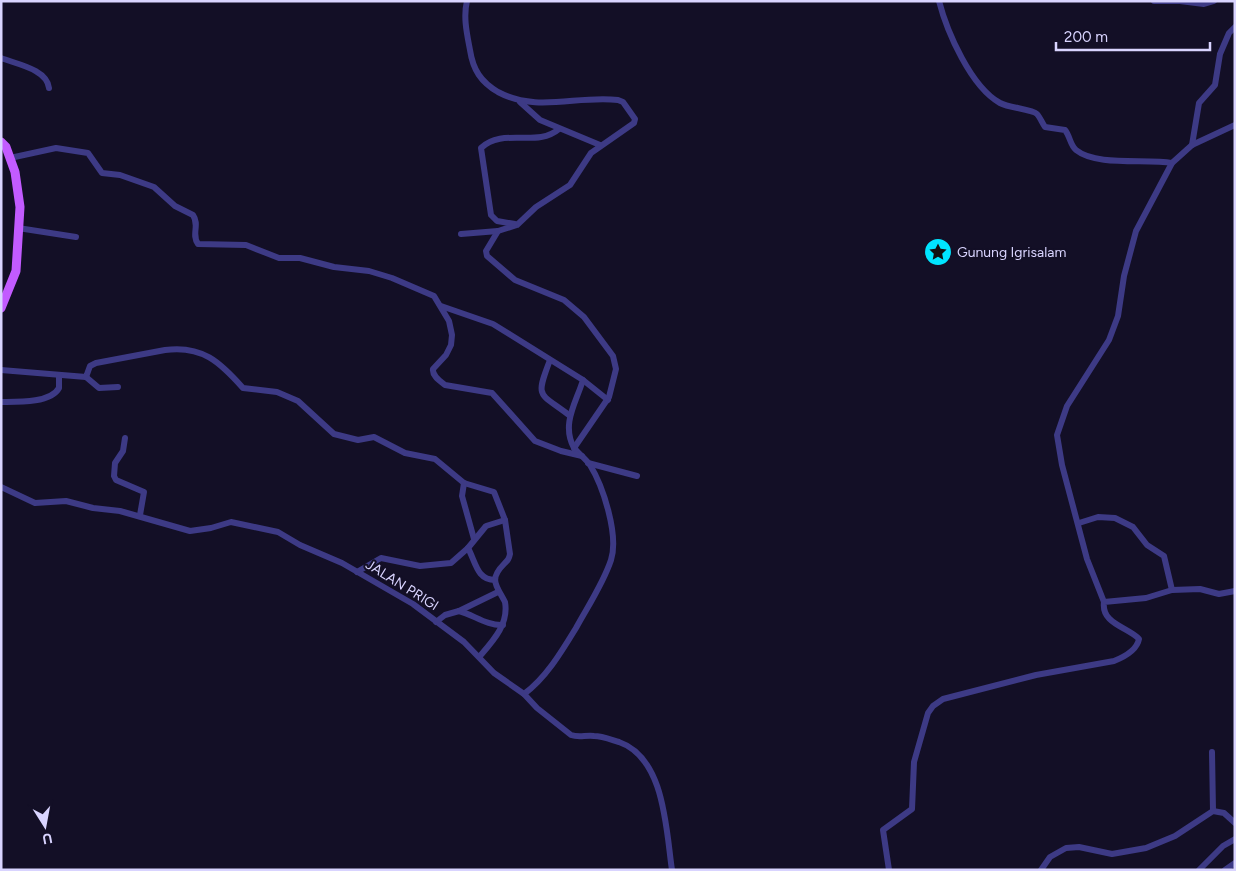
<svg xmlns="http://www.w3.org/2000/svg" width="1236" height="871" viewBox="0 0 1236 871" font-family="Figtree,sans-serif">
<rect width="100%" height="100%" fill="#130f26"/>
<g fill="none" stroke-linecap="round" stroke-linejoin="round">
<g stroke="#3d3a85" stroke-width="6">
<path d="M 467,1 C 463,17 467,34 470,50 C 473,70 481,82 498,92 C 537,113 577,95 618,100 L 623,102 L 635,119 L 634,123 L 591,153 L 570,185 L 536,207 L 517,225 L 498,231 L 486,251 L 487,256 L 515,280 L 564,300 L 584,317 L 613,356 L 616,369 L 609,397 L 574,448 C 579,454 586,459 590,465 C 603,486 619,535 611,560 C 603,584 588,606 576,628 C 562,651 546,678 524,694"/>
<path d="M 939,1 C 947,32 971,87 1000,103 C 1009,108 1032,109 1037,114 C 1040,117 1042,123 1045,127 L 1065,130 C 1070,136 1070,145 1076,150 C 1097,167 1147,158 1172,163"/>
<path d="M 1154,1 L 1179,1"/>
<path d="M 1180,1 L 1204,4 L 1214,1"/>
<path d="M 1,58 C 16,64 47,69 49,88"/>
<path d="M 520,102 L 540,120 L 600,145"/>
<path d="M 1192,145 L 1199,103 L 1215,85 L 1220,54 L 1229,33 L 1235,27"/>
<path d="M 10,158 L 56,148 L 88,153 L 102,173 L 120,175 L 154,187 L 175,206 L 193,215 C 200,225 191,234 198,244 L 246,245 L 279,258 L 300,258 L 334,267 L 369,271 L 392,278 L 434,296 L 449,321 L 452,335 L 451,345 L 446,355 L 433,369 C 432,376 440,381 445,385 L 492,393 L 535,441 L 561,451 L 582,456"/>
<path d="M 515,224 L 497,221 L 491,215 L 481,148 C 503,127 537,148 559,129"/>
<path d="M 18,228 L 76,237"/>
<path d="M 461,234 L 498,231"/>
<path d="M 441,306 L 493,324 L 583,380 C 576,403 561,424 574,448"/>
<path d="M 550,360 C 535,399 539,392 569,415"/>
<path d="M 1,370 L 86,377 L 90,366 L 96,363 L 165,350 C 202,345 220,362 243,388 L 277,392 L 298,401 L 334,434 L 358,440 L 374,437 L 405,453 L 435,459 L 464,483 L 494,492 L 505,520 L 510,554 C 509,559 508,560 504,564 C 488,580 497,586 505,602 C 509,624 493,641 480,656"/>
<path d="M 86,377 L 99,388 L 118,387"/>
<path d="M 583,380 L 608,400"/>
<path d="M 2,402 C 18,402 51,403 59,388 L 59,375"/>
<path d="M 125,438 L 123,451 L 115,463 L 114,476 L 116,480 L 144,492 L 140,515"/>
<path d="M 588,463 L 637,476"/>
<path d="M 464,483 L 462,496 L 474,539"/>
<path d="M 1,487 L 35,503 L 66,501 L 93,508 L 120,511 L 190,531 L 211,528 L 231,522 L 278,532 L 300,545 L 342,563 L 413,604 L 464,642 L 494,673 L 524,694 L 537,708 L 571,735 C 579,738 585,735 594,736 C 602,736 612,740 619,742 C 665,758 666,830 672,870"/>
<path d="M 1079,523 L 1098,517 L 1115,518 L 1133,527 L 1147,545 L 1164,556 L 1172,590"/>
<path d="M 468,548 C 476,563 477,580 495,580"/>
<path d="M 357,572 L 381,558 L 420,566 L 451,563 L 468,548 L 486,526 L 505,520"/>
<path d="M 1104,602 L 1087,559 L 1062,465 L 1057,435 L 1067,406 L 1109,340 L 1118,316 L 1124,276 L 1136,231 L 1172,163 L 1192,145 L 1235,125"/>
<path d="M 459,611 C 474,615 487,626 503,625"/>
<path d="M 436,622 L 445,615 L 459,611 L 498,592"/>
<path d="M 1212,752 L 1213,811"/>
<path d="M 889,870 L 883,830 L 912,809 L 914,762 L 928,713 L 933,706 L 943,699 L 1036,675 L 1114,661 C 1124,657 1137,650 1139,639 C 1128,627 1101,624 1104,602 L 1146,598 L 1172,590 L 1200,589 L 1219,594 L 1235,591"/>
<path d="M 1041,870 L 1050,857 L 1066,848 L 1079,847 L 1112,854 L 1146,848 L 1175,836 L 1213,811 L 1224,813 L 1235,823"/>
<path d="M 1199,870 L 1223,846 L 1235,839"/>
<path d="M 1225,870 L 1235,863"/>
</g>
<path stroke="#c25bff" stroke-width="9" d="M 1,142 L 6,147 L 15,172 L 20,207 L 16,271 L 1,308"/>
</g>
<defs>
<g id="sight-disc" transform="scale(1.4375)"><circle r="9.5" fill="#00e5ff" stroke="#130f26"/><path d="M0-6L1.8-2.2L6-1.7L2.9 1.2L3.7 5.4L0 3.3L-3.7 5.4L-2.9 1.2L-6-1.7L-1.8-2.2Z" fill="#111"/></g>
</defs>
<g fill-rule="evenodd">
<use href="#sight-disc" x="938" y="252"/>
</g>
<g text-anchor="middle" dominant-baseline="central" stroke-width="4" stroke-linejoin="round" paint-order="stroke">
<g font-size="14" fill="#d9d4ff" stroke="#130f26" text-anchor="start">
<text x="957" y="252">Gunung Igrisalam</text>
</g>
<g font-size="14" fill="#d9d4ff" stroke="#130f26">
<text transform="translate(402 585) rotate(32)">JALAN PRIGI</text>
</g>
</g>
<rect width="1236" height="871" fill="none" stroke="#d9d4ff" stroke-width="5"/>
<g transform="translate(45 826) rotate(169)" stroke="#130f26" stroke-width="4" paint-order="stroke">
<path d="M0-4L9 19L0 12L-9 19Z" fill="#d9d4ff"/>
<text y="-8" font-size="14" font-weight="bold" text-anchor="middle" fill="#d9d4ff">U</text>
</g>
<path d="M1056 42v8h154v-8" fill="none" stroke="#d9d4ff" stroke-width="2.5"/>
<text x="1064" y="42" font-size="15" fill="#d9d4ff" stroke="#130f26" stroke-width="4" paint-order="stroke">200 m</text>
</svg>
